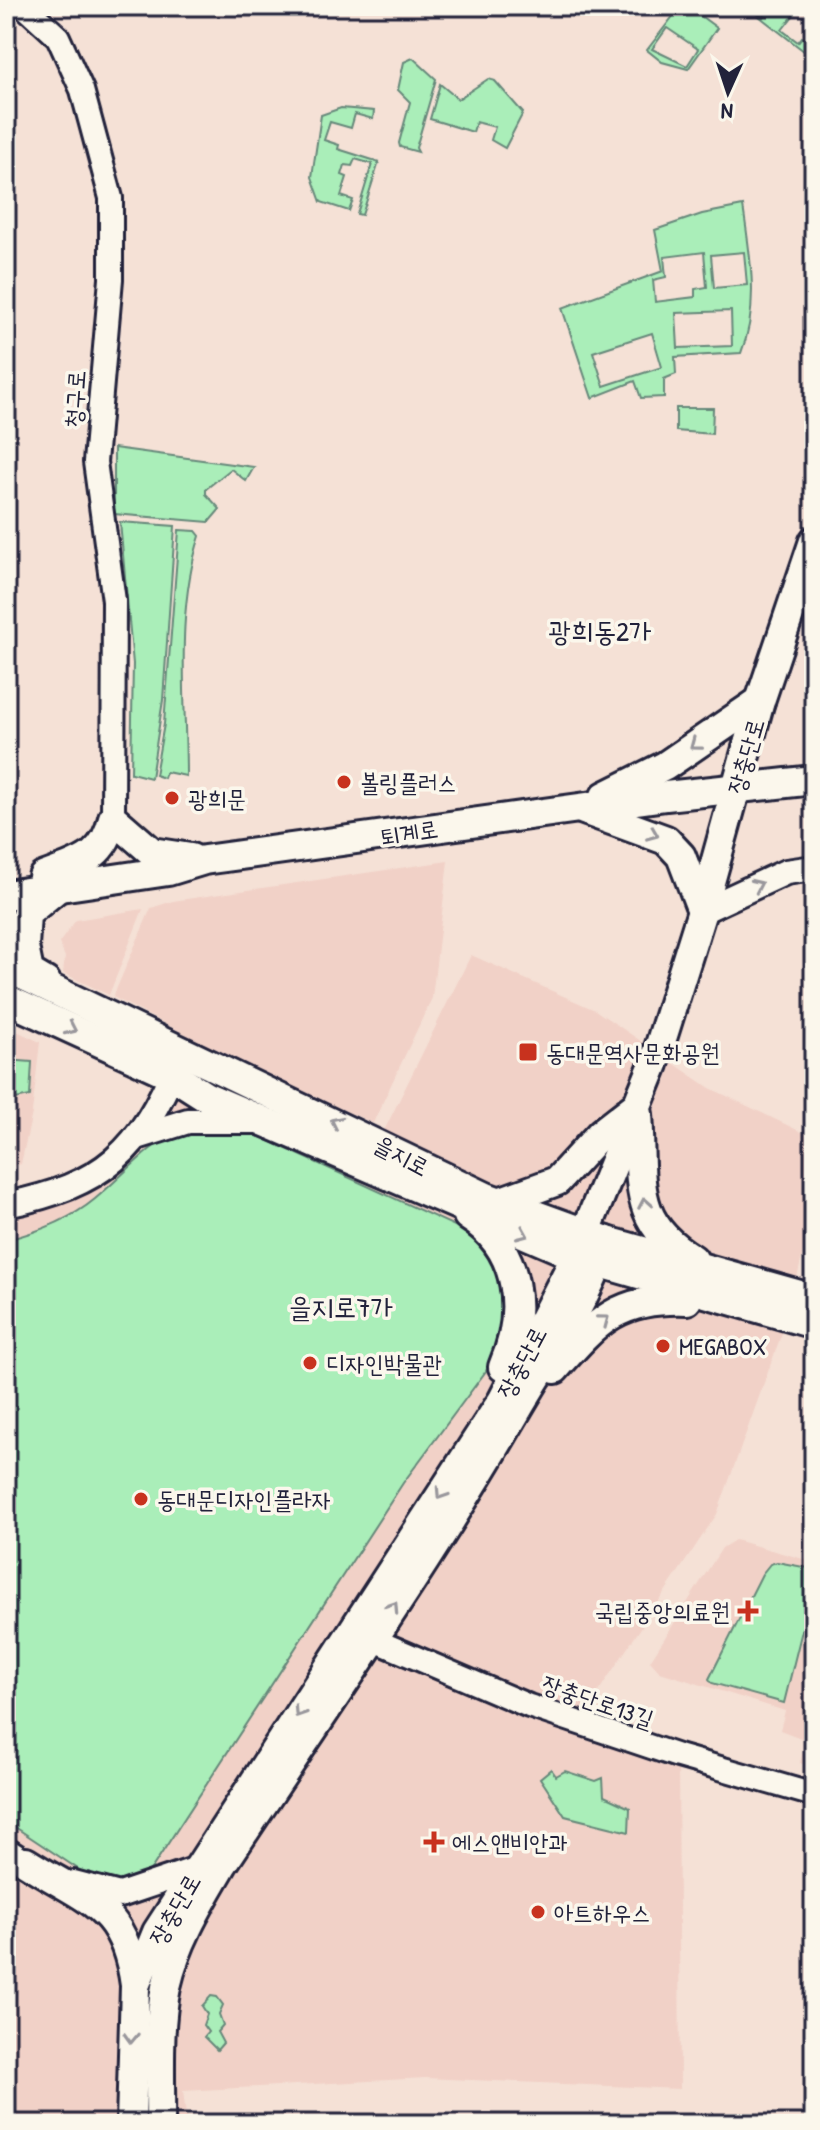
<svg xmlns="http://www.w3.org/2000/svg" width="820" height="2130" viewBox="0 0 820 2130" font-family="'Patrick Hand','Poor Story',sans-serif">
<rect width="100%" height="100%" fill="#f5e1d6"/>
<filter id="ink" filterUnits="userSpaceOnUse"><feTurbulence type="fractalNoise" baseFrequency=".0125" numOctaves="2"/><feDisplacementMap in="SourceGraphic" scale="16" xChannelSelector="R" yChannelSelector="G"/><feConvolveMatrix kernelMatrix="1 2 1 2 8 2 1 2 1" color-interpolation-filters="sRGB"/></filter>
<g filter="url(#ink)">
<g fill="#f1d1c7">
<path d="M 448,861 L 432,998 L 373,1123 L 270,1078 L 113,997 L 151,908 L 173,901 Z"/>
<path d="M 143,909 L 109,995 L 63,973 L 65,957 L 59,943 L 76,920 Z"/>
<path d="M 471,955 L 595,1010 L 710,1088 L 814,1138 L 814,1206 L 788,1316 L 717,1514 L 582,1716 L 678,1756 L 680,2089 L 425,2078 L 183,2091 L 187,2124 L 6,2124 L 6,1205 L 88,1180 L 172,1075 L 378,1143 Z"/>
<path d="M 6,1026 L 40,1042 L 32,1113 L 21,1164 L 6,1167 Z"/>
<path d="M 735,1540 L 814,1562 L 814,1767 L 800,1763 L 806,1740 L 780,1730 L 785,1711 L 660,1672 L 650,1661 L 722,1548 Z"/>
</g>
<g fill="#aaeeb9" stroke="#66887a" stroke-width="2" fill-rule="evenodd">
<path d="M 681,6 L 687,6 L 717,28 L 688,69 L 662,62 L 647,50 ZM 667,28 L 698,49 L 687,66 L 652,49 Z"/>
<path d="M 746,6 L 763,17 L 771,6 L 808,6 L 814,18 L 800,7 L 782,30 L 798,42 L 802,37 L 814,43 L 814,50 L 809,55 Z"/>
<path d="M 413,58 L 436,79 L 416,148 L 418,152 L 400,147 L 399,143 L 410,102 L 398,90 L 404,62 Z"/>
<path d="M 488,79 L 495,81 L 523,113 L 505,148 L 491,140 L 495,127 L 476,122 L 473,132 L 430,119 L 440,84 L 458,99 Z"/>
<path d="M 341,108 L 374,111 L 373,119 L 355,114 L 351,128 L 330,122 L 324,140 L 339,145 L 338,149 L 379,162 L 362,215 L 357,214 L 372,164 L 355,159 L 352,166 L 345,165 L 342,175 L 347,177 L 341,196 L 353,200 L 349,211 L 321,202 L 312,177 L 321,115 Z"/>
<path d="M 743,206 C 750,254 760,307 741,353 L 675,357 L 676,374 L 664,379 L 664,397 L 641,398 L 635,381 L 592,398 L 562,308 L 663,271 L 655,230 L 702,214 ZM 704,252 L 707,287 L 695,289 L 695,297 L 655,302 L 653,280 L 666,277 L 664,257 ZM 744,252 L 747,285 L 714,288 L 711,255 ZM 731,311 L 732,346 L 678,348 L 676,313 ZM 652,333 L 662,367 L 604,386 L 593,352 Z"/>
<path d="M 676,408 L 713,408 L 712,434 L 676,431 Z"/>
<path d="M 114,448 L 254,467 L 246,481 L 231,469 L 206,489 L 206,494 L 220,509 L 209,522 L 114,514 Z"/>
<path d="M 120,522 L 175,526 L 163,700 L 151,778 L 131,773 L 133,664 Z"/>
<path d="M 179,530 L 196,531 L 200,536 C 175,612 186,698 186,776 L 166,772 L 164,778 L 155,775 L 164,724 Z"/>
<path d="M 6,1060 L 32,1062 L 30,1096 L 6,1101 Z"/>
<path d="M 181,1129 L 245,1130 L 468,1232 C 512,1268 512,1322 486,1371 L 403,1483 L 152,1868 L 141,1879 L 102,1885 L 6,1821 L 6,1240 C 38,1232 70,1220 95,1199 C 124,1175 147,1146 181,1129 Z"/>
<path d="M 777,1562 L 814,1569 L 814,1582 L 784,1703 L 712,1683 L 709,1679 L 762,1574 L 770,1564 Z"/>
<path d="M 551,1769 L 556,1776 L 565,1771 L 596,1781 L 603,1778 L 604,1796 L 630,1808 L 629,1832 L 565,1816 L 540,1778 Z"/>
<path d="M 211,1996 L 217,1997 L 223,2005 L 219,2014 L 223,2025 L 217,2032 L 223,2043 L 217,2050 L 204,2037 L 208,2032 L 203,2025 L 207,2014 L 202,2006 Z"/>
</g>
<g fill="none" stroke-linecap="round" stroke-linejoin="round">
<g stroke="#22223b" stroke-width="28">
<g id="tertiary">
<path d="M 24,6 L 58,37 L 82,90 L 111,198 L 111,279 L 95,462 L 114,601 L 113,818"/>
<path d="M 372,1639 L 529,1706 L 678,1756 L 814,1795"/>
<path d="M 6,1849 L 26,1862"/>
</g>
</g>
<g stroke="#22223b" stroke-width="30">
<g id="secondary">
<path d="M 702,911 L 786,872 L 814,868"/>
<path d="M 137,1137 L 188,1121 L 255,1121"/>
<path d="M 6,1205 C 104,1185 140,1152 178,1060"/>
<path d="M 74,1883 L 120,1895 L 197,1869"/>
</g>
</g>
<g stroke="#22223b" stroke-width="34">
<g id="primary">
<path d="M 605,796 L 665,766 L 760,701"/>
<path d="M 584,810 L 666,840 L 681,856 L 702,911"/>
<path d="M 43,877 C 78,863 104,860 113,818 L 152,852 L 191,858"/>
<path d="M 6,895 L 168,871 L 204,860 L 666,796 L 814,780"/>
<path d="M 6,967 L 486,1197 L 607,1241 L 814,1299"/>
<path d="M 46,982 L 29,972 L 24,947 L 26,914 L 60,886"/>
<path d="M 6,999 L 172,1075 L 205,1096 L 576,1256 L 814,1324"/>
<path d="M 638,1114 C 643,1179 629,1221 693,1259"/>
<path d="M 499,1202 L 557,1181 L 601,1133 L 637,1105"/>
<path d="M 468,1216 C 522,1250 526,1314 503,1367"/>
<path d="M 555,1369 C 599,1319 618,1298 687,1300"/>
<path d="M 26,1862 C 89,1902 124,1905 135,1985"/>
<path d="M 131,2124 L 135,1986 L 157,1932 L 502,1401 L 576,1256 L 654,1064 L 702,911 L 760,701 L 814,541"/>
<path d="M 160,2124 C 161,2079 157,2032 166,1987 C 176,1942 200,1903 223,1864 C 322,1714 426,1567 516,1412 C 548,1357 586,1302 607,1241"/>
</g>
</g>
<use href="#tertiary" stroke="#fbf7ec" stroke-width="22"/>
<use href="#secondary" stroke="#fbf7ec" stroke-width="24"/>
<use href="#primary" stroke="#fbf7ec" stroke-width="28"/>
</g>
<defs><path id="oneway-chevron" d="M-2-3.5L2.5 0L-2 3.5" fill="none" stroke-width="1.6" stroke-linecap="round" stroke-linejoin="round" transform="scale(2)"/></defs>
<g stroke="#99979c">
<use href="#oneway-chevron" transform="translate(695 745) rotate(143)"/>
<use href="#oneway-chevron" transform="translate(653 834) rotate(22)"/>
<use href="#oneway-chevron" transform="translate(757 885) rotate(-25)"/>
<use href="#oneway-chevron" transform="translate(71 1029) rotate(25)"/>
<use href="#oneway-chevron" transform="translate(336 1122) rotate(-154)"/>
<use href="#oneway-chevron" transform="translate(645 1203) rotate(-100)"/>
<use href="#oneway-chevron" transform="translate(523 1234) rotate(23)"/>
<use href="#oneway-chevron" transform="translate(604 1320) rotate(-37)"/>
<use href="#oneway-chevron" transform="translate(441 1494) rotate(123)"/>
<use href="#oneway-chevron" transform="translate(393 1607) rotate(-57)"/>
<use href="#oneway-chevron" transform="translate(299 1712) rotate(123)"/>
<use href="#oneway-chevron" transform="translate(131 2038) rotate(92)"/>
</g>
</g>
<g fill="#c8321e" stroke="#fbf7ec" stroke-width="3">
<circle cx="344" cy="782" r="8"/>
<circle cx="172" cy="798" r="8"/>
<rect x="518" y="1042" width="20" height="20" rx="4"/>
<circle cx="663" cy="1346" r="8"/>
<circle cx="310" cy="1363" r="8"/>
<circle cx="141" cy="1499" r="8"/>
<path d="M744 1599h8v8h8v8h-8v8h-8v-8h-8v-8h8z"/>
<path d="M430 1830h8v8h8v8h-8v8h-8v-8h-8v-8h8z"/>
<circle cx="538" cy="1912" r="8"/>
</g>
<g text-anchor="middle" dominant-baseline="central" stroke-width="7" stroke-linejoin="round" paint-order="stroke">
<g font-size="24" fill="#22223b" stroke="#fbf7ec">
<text transform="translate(74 399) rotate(-86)">청구로</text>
<text transform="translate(745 756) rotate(-74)">장충단로</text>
<text transform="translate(409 832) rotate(-9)">퇴계로</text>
<text transform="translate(402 1155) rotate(28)">을지로</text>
<text transform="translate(521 1362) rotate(-62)">장충단로</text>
<text transform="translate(598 1701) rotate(19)">장충단로13길</text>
<text transform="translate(174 1909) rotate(-60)">장충단로</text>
</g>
<g font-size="24" fill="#22223b" stroke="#fbf7ec" text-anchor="start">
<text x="360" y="782">볼링플러스</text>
<text x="188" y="798">광희문</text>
<text x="546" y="1052">동대문역사문화공원</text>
<text x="679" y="1346">MEGABOX</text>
<text x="326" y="1363">디자인박물관</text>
<text x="157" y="1499">동대문디자인플라자</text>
<text x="730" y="1611" text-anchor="end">국립중앙의료원</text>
<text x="452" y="1842">에스앤비안과</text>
<text x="554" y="1912">아트하우스</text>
</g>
<g font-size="28" fill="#22223b" stroke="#fbf7ec">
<text x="600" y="631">광희동2가</text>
<text x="341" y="1307">을지로7가</text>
</g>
</g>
<rect width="820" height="2130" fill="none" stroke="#fbf7ec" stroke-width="32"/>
<rect x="16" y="16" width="788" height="2098" fill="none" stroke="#22223b" stroke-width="3" filter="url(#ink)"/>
<g transform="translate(728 92) rotate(183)" stroke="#fbf7ec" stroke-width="6" paint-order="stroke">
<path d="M0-6L14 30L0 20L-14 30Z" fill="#22223b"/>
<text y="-12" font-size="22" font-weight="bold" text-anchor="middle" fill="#22223b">N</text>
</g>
</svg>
